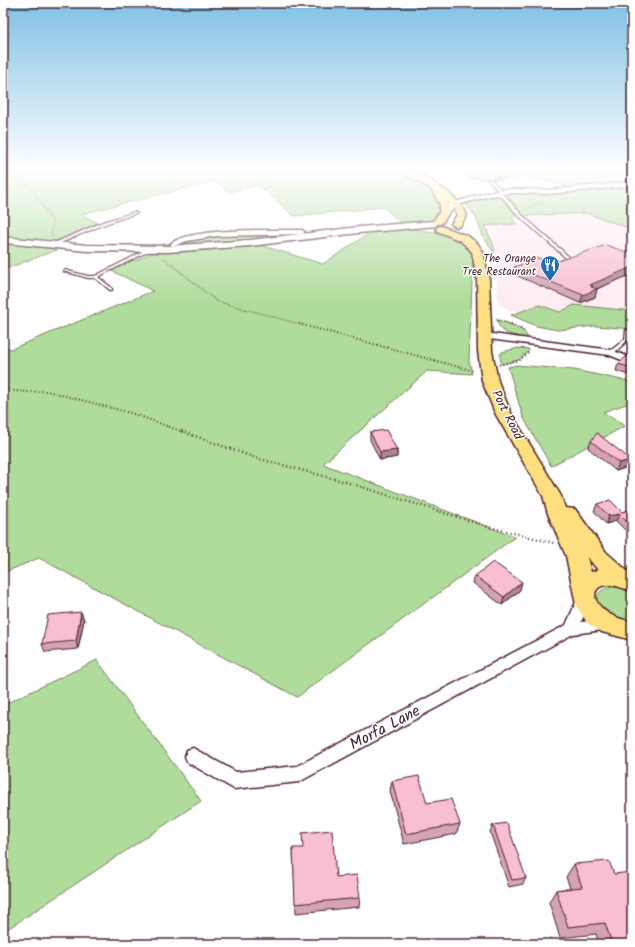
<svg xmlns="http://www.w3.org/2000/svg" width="635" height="947" viewBox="0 0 635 947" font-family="Kalam,sans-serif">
<rect width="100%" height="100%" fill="#fff"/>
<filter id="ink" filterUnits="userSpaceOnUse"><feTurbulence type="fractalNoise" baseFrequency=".025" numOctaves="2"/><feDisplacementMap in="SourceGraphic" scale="8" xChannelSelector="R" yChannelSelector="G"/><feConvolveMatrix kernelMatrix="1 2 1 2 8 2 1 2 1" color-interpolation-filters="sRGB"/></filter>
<g filter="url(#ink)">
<path fill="#fdecf1" d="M 586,213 L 632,229 L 632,311 L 574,305 L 560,312 L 539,305 L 517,312 L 498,305 L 495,250 L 483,225 L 516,224 L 512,217 Z"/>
<g fill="#afdc9b" stroke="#7c7e63">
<path d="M 3,170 L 395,170 C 403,174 429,186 433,191 C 437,196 439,203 439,209 C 437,225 415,224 402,224 L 384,207 L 294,216 L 267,192 L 257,185 L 229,192 L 215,181 L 81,214 L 98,223 L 50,243 L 3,238 Z"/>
<path d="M 457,170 L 539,170 L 488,180 L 469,178 Z"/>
<path d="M 568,170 L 632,170 L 632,183 L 579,189 L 529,177 Z"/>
<path d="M 632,185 L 632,229 L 586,213 L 522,216 L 506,193 L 516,192 L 555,194 Z"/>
<path d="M 495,195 L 501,197 L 517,216 L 512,217 L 516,224 L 484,226 C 488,233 496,246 494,253 L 483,236 L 476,218 L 466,204 L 485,197 Z"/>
<path d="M 391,228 C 418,230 458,229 473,256 L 469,361 L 472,374 L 427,371 L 323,464 L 515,537 L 297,697 L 39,558 L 3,573 L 3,346 L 11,349 L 153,291 L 112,271 L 132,260 L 135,261 L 156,251 L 206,250 L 260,245 L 323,264 L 374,230 Z"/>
<path d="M 271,234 L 275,237 L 271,239 L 147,247 L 161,245 L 165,243 L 173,245 L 178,242 L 216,236 Z"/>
<path d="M 3,241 L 62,248 L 3,270 Z"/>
<path d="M 539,305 L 560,312 L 574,305 L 632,311 L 632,329 L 596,326 L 558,330 L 536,326 L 511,315 Z"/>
<path d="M 497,320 C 507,323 524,327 528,338 C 515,336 500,335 497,320 Z"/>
<path d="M 518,348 L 529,349 L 528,352 L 519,360 L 501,364 L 500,355 L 502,352 Z"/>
<path d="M 517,365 L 574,370 L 632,382 L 632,402 L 603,412 L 625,426 L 551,466 L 523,417 L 508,367 Z"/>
<path d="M 614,587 L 621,588 L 632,593 L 632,622 C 607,623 578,591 614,587 Z"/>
<path d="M 97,660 L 201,801 L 3,932 L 3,705 Z"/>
</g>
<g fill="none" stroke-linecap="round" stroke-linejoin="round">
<g stroke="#4a1f2b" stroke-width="2.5">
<g id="lane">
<path d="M 540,170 L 546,170 L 529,175 L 491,180 L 502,191 L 501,193 L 488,180 L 529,173 Z"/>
<path d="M 498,193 L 500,193 L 505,196 L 522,215 L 568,256 L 568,258 L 566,258 L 520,217 L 503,198 L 498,195 Z"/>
<path d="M 135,212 L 137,213 L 105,224 L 53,246 L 50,245 L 103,222 Z"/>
<path d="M 150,248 L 153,249 L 98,277 L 112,288 L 112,290 L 110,290 L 95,278 L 88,278 L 63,271 L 65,270 L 88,276 L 95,276 Z"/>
<path d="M 626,330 L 627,330 L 629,331 L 629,339 L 613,354 L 609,354 L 609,352 L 625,339 Z"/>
</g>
</g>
<g stroke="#4a1f2b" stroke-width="3">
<g id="street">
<path d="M 632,182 L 632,186 L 547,194 L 509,193 L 486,197 L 454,206 L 452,211 L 445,214 L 442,212 L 447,209 L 449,204 L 485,193 L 509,189 L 547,190 Z"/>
<path d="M 254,230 L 302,230 L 305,232 L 302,234 L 217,236 L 187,241 L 173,246 L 170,244 C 186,231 233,231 254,230 Z"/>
<path d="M 485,333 L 611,350 L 632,358 L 632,364 L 609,355 L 482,338 L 481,336 Z"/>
<path d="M 584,594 L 589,595 L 591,599 L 581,622 L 606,619 L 611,621 L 613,625 L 611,629 L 573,634 L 299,782 L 234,789 L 187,762 L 185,756 L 187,750 L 193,748 L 236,772 L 297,766 L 566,625 L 579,595 Z"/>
</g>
</g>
<g stroke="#4a1f2b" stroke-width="3">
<path id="secondary" d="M 433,221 L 437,224 L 436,226 L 359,233 L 250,246 L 168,252 L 87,251 L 3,243 L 3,237 L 87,245 L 168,246 L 250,240 L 359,227 Z"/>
</g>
<g stroke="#4a1f2b" stroke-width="3">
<g id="primary">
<path d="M 397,170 C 401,170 406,170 410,171 C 428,177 460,197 467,215 L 460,226 L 456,227 L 451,224 L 457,215 L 455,209 L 447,201 C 453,210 447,217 441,224 L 433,224 L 432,222 L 439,213 L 440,205 L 431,189 Z"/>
<path d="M 441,226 L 468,236 L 478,244 L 483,252 L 489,279 L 492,351 L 498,381 L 511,413 L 561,496 L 565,508 L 575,509 L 606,552 L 632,575 L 632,591 C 625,589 618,586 611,585 C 592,584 591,599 603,609 C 611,617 622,619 632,622 L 632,640 L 602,632 L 587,623 L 576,605 L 566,556 L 548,514 L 543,496 L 495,413 L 482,381 L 478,351 L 477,279 L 472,252 L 461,241 L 437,231 L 436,229 L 437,227 ZM 587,557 L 598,570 L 591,572 Z"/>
</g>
</g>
<g stroke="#4a1f2b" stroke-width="1.5" stroke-dasharray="0.5 1.5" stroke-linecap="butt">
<path d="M 12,170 L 11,178 L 32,188 L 52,221 L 52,236"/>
<path d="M 525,209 L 545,201"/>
<path d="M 164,258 L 216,301 L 303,325"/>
<path d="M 496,319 L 513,325"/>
</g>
<g stroke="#4a1f2b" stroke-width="2" stroke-dasharray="1 2.5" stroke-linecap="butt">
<path d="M 299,324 L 474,371"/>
<path d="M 511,324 L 524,331"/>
<path d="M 499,365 L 520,360 L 530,351"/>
<path d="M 3,390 L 27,392 L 47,391 L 134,414 L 183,432"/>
</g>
<path stroke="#4a1f2b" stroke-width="2.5" stroke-dasharray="1 3" stroke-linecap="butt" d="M 181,431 L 256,458 L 346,482 L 489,527 L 554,543"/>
<use href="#lane" fill="#fff" fill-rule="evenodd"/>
<use href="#street" fill="#fff" fill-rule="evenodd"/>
<use href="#secondary" fill="#fff" fill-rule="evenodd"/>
<use href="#primary" fill="#fddf80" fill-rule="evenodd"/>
</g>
<g fill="#d5a4b4" stroke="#4a1f2b">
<path d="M 626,252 L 632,274 L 597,289 L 595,297 L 580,303 L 513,274 L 514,267 L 552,263 Z"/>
<path d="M 632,358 L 632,376 L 616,371 L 618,364 Z"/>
<path d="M 370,432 L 397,450 L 397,457 L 380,460 L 370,440 Z"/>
<path d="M 591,441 L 631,460 L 628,467 L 616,471 L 588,448 Z"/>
<path d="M 597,504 L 622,512 L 632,509 L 632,537 L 616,521 L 606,524 L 594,511 Z"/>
<path d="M 475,576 L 520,590 L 502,605 L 473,583 Z"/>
<path d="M 81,612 L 84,620 L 78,649 L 45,652 L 42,644 Z"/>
<path d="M 392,781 L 460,824 L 456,834 L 404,844 L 390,791 Z"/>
<path d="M 493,825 L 526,878 L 523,884 L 509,887 L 490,832 Z"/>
<path d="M 293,848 L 336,877 L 360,898 L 359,907 L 296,913 Z"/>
<path d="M 574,864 L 632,944 L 599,944 L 596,934 L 560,938 L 549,902 L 556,890 L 570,888 L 566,877 Z"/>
</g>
<g fill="#ae8692" stroke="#4a1f2b">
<path d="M 632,267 L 632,274 L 594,290 L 597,289 L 595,297 L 580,303 L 583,295 L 590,285 Z"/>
<path d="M 397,450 L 397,457 L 380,460 L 380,452 Z"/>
<path d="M 631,460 L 628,467 L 616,471 L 619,463 Z"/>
<path d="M 619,514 L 616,521 L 606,524 L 609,516 Z"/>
<path d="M 522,582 L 520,590 L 502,605 L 504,597 Z"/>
<path d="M 81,612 L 84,620 L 78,649 L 76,641 Z"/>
</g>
<g fill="#f8bfd1" stroke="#4a1f2b">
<path d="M 606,245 L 626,252 L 632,250 L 632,267 L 590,285 L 593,286 L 591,287 L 597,289 L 583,295 L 514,267 L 538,258 L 552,263 Z"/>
<path d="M 627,356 L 632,358 L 632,368 L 618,364 Z"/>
<path d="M 386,430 L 397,450 L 380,452 L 370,432 Z"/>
<path d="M 597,433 L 631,460 L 619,463 L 591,441 Z"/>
<path d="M 610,500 L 622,512 L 632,509 L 632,527 L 619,514 L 609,516 L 597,504 Z"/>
<path d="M 493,562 L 522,582 L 504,597 L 475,576 Z"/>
<path d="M 81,612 L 76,641 L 42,644 L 48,615 Z"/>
<path d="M 419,776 L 427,803 L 451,799 L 460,824 L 406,834 L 392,781 Z"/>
<path d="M 507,823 L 526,878 L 512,880 L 493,825 Z"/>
<path d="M 332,830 L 336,877 L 357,875 L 360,898 L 295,904 L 293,848 L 303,848 L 302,833 Z"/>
<path d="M 609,861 L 614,874 L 632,872 L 632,944 L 612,944 L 605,923 L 568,927 L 556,890 L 582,887 L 574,864 Z"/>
</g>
</g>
<linearGradient id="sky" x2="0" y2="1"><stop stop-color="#80c1e4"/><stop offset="0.56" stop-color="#fff"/><stop offset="1" stop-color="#fff" stop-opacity="0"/></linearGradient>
<rect width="635" height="303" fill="url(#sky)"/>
<defs>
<g id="restaurant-pin" transform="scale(1)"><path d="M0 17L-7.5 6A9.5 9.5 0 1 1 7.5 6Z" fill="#1f6fb2" stroke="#fff"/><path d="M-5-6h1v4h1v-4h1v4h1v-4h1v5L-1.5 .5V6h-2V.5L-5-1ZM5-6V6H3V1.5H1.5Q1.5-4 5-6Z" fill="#fff"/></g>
</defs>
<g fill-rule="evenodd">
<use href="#restaurant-pin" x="550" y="265"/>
</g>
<g text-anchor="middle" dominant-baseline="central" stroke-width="3" stroke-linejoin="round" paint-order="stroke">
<g font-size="11" fill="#4a1f2b" stroke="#fff" text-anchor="end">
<text x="536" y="259">The Orange<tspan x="536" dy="13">Tree Restaurant</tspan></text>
</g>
<g font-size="13" fill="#4a1f2b" stroke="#fff">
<text transform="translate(507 415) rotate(63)">Port Road</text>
</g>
<g font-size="16" fill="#4a1f2b" stroke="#fff">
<text transform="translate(385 728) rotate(-28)">Morfa Lane</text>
</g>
</g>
<rect width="635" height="947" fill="none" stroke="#fff" stroke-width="16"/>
<rect x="8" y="8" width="619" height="931" fill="none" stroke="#4a1f2b" stroke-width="1.5" filter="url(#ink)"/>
</svg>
